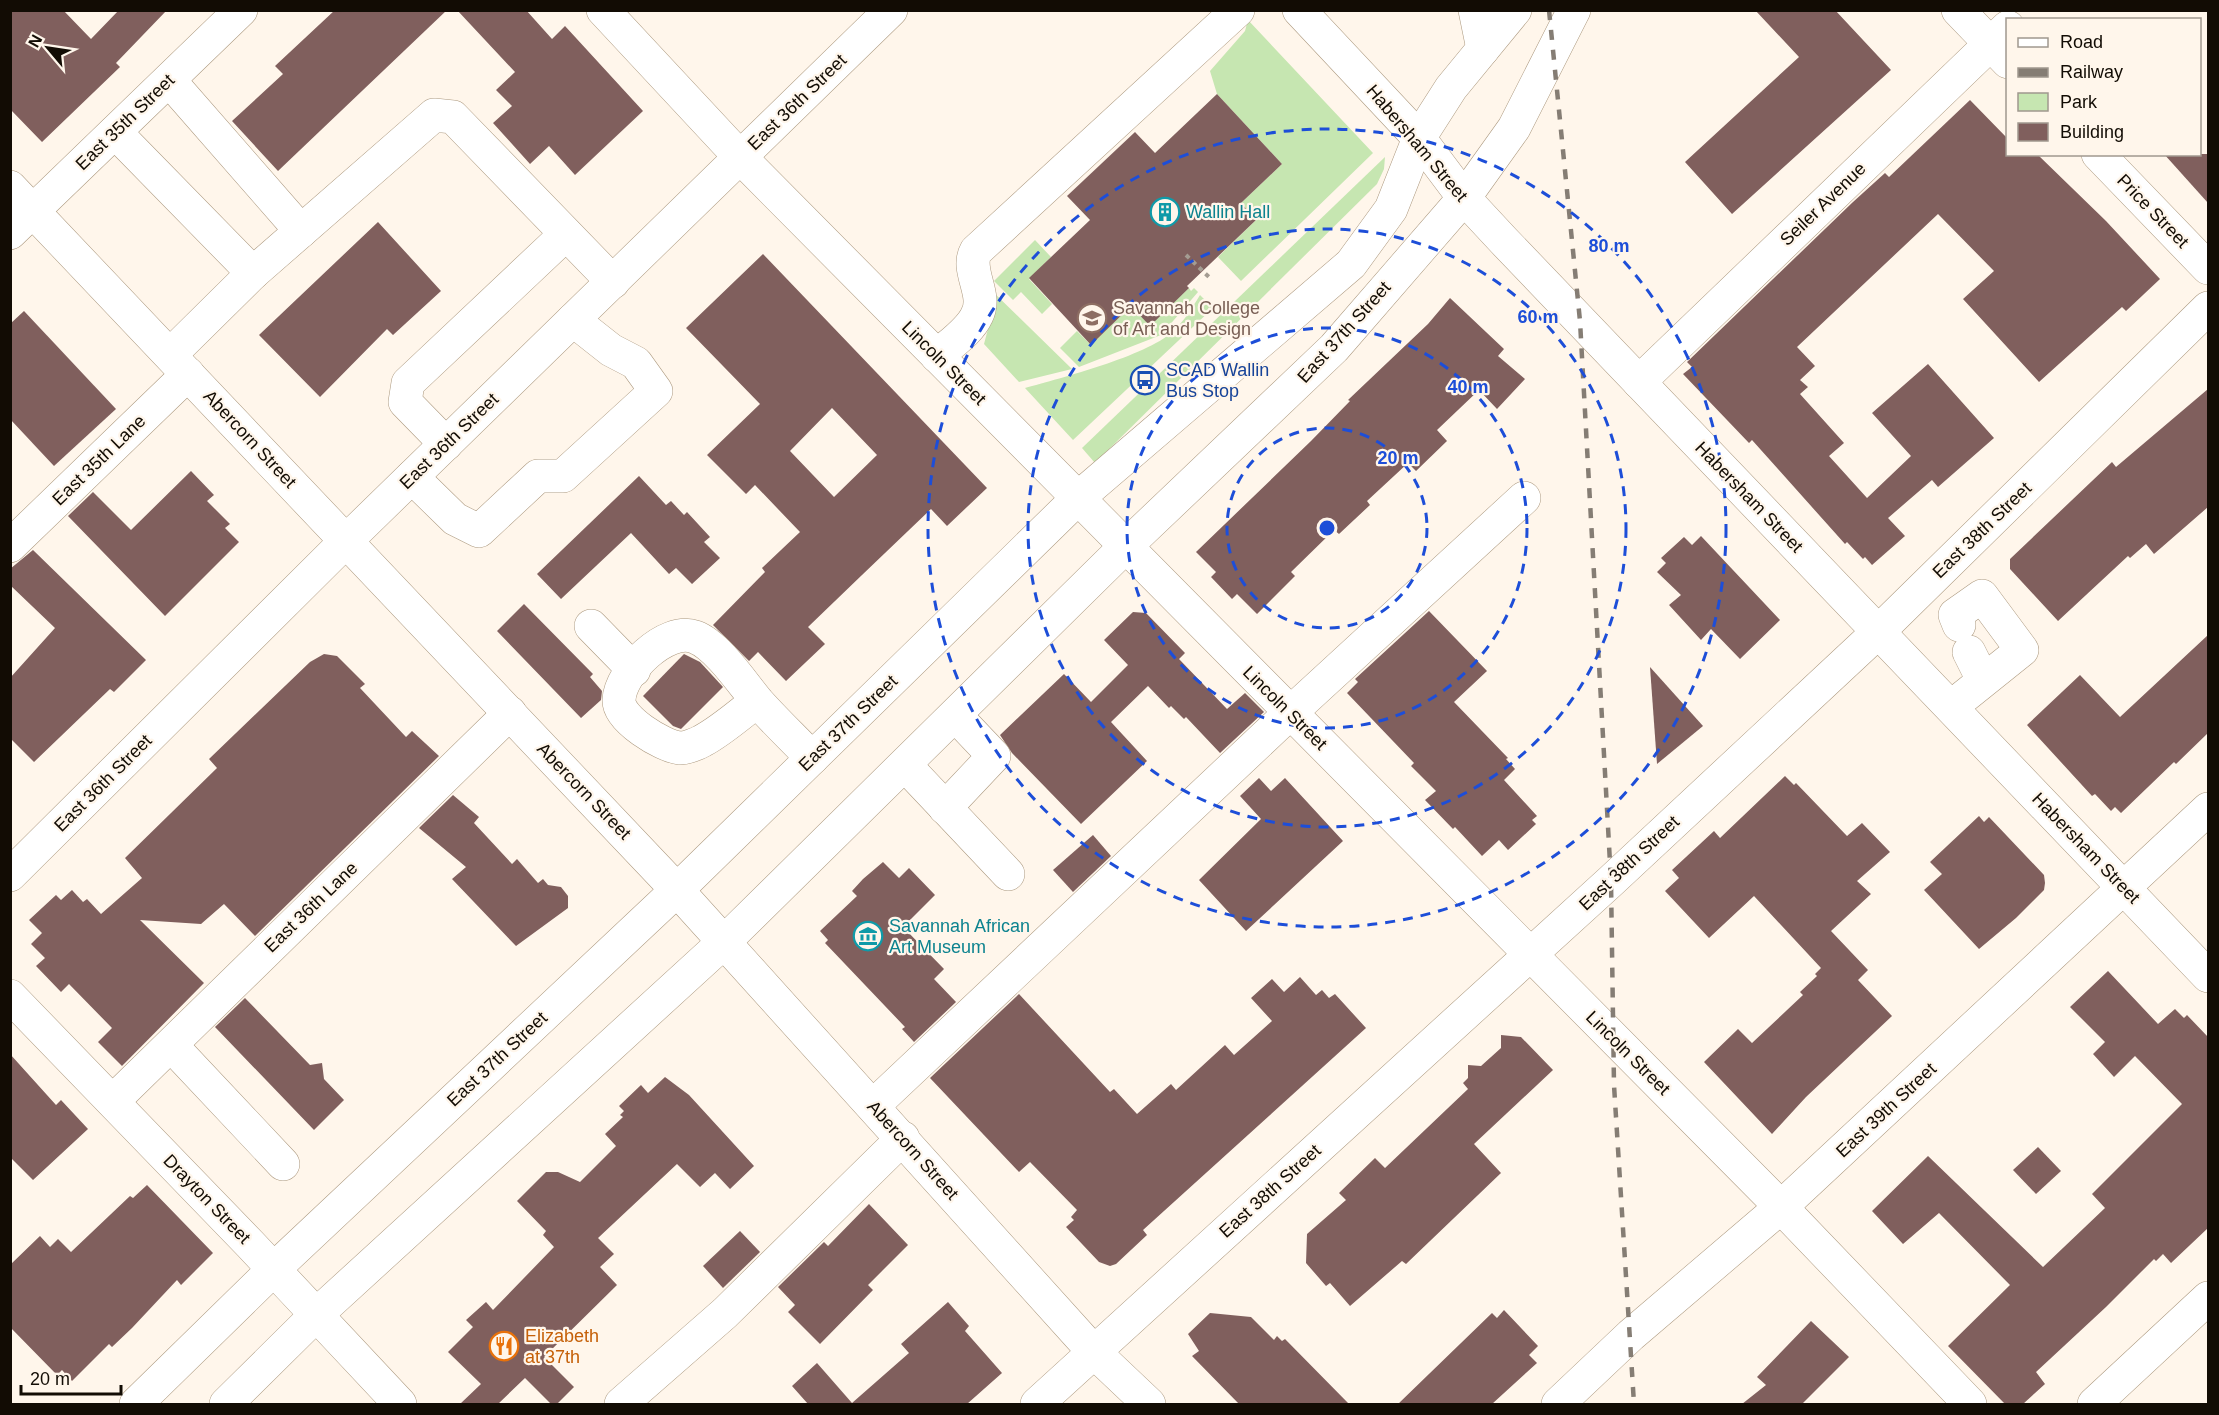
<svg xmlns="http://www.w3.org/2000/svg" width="2219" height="1415" viewBox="0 0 2219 1415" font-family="Arial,sans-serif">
<rect width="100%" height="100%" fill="#fff6eb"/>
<g fill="#c6e6b1">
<path d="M 1248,20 L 1373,153 L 1241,281 L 1218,257 L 1256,220 L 1241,203 L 1282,164 L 1217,94 L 1210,71 L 1245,31 Z"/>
<path d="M 1385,157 L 1384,169 L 1377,184 L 1095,463 L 1082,448 Z"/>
<path d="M 1035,240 L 1051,257 L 1029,279 L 1052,304 L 1042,314 L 1021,292 L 1013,300 L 994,281 Z"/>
<path d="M 988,287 L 1072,369 L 1019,382 L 984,344 L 992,314 Z"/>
<path d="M 1189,288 L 1191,291 L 1194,288 L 1198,292 L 1161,335 L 1079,367 L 1060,348 L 1077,331 L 1091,345 L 1131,306 L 1150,325 Z"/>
<path d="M 1200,295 L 1213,308 L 1073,440 L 1025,388 C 1061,378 1146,356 1172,332 C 1184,322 1192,308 1200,295 Z"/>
</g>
<g fill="#805f5d" fill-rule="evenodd">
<path d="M 10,10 L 63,10 L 91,39 L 119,10 L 167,10 L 116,63 L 120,67 L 42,142 L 10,109 Z"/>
<path d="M 335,10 L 447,10 L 278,171 L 232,121 L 283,74 L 275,66 Z"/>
<path d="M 457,10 L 526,10 L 552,39 L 565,26 L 643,111 L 575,175 L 549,146 L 530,164 L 493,123 L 512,106 L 496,90 L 515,72 Z"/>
<path d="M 1755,10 L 1835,10 L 1891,70 L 1732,214 L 1685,162 L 1799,57 Z"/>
<path d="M 1217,94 L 1282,164 L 1241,203 L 1256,220 L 1187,286 L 1189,288 L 1150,326 L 1131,306 L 1091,345 L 1029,278 L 1090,220 L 1067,196 L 1135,132 L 1155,153 Z"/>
<path d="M 1970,100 L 2007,138 L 2007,154 L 2037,154 L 2106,221 L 2160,279 L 2126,311 L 2122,307 L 2039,382 L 1963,299 L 1994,271 L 1938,214 L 1797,347 L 1815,366 L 1800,380 L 1808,387 L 1800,394 L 1844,443 L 1829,456 L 1867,498 L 1911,456 L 1872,413 L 1928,364 L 1994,438 L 1938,487 L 1932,480 L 1888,518 L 1905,536 L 1872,565 L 1865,557 L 1863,559 L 1847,542 L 1845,544 L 1752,440 L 1749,443 L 1683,374 L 1692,367 L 1687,362 L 1853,202 L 1885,173 L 1889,177 Z"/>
<path d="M 2164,154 L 2208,154 L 2208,203 Z"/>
<path d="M 378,222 L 441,291 L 393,335 L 387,329 L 320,397 L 259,335 Z"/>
<path d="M 763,254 L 987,488 L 947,526 L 931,509 L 862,575 L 808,627 L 825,644 L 786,681 L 758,652 L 749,661 L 713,625 L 765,572 L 762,568 L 800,532 L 755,485 L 746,494 L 707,455 L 760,404 L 686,328 ZM 832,408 L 877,455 L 834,497 L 790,451 Z"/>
<path d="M 1450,298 L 1504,349 L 1498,356 L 1525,379 L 1497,409 L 1479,390 L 1437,430 L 1447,441 L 1416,471 L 1408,463 L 1367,501 L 1370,505 L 1339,534 L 1334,530 L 1291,572 L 1295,576 L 1257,614 L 1237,594 L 1232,599 L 1211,577 L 1216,572 L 1196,552 L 1311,441 L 1350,401 L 1348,400 L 1428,324 Z"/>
<path d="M 24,311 L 116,409 L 54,466 L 10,419 L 10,324 Z"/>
<path d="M 2208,389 L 2208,507 L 2154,554 L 2146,544 L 2130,558 L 2128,556 L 2058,621 L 2010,569 L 2010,559 L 2112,462 L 2116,467 Z"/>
<path d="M 191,471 L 214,495 L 207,501 L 230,524 L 225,528 L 239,542 L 165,616 L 68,516 L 93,492 L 131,530 Z"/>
<path d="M 639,476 L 666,505 L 671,501 L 684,515 L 687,512 L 710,537 L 704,542 L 720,558 L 692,584 L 676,568 L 669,574 L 631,533 L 561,599 L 537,574 Z"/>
<path d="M 1701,536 L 1780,620 L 1740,659 L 1711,629 L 1701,640 L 1669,605 L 1681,595 L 1657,572 L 1666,563 L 1661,558 L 1684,537 L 1692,545 Z"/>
<path d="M 33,550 L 146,660 L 114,692 L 110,689 L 34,762 L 10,738 L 10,678 L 55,628 L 10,585 L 10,569 Z"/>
<path d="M 524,604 L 593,674 L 590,677 L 602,691 L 601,700 L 581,718 L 497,631 Z"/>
<path d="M 1429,611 L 1487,671 L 1454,702 L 1508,758 L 1506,759 L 1515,769 L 1504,780 L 1537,816 L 1532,820 L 1536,824 L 1508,850 L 1499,840 L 1482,856 L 1455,827 L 1453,829 L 1425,800 L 1436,791 L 1411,766 L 1414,763 L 1347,693 L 1358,682 L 1355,679 Z"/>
<path d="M 1133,612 L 1146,613 L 1185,653 L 1179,659 L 1227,709 L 1245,693 L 1264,712 L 1220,753 L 1186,717 L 1184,719 L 1171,706 L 1169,708 L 1148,686 L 1111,722 L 1147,761 L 1081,824 L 1012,753 L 1000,735 L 1064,674 L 1091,702 L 1128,665 L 1104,640 Z"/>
<path d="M 2208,635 L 2208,733 L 2176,764 L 2174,762 L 2121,813 L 2115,807 L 2111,811 L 2095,794 L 2092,796 L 2027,725 L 2080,675 L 2120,717 Z"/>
<path d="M 324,654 L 337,656 L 365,684 L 360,688 L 406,737 L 412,731 L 439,756 L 255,936 L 224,904 L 201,924 L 140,920 L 204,983 L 122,1066 L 98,1042 L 112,1028 L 69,984 L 61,992 L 36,966 L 45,958 L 31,944 L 42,933 L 29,920 L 56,895 L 61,900 L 72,890 L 83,902 L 87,899 L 101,914 L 142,878 L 125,858 L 217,768 L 209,759 L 310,662 Z"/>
<path d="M 684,654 L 700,662 L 723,687 L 681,729 L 673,726 L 643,696 Z"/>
<path d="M 1650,667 L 1703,726 L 1657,764 Z"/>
<path d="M 1785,776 L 1794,785 L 1796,783 L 1847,836 L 1862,823 L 1890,852 L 1857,881 L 1871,894 L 1831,931 L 1868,970 L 1858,980 L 1892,1016 L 1806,1097 L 1772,1134 L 1704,1062 L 1738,1029 L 1752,1043 L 1803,995 L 1800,992 L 1817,976 L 1815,974 L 1821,968 L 1754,896 L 1709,938 L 1665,891 L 1679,878 L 1672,870 L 1714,831 L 1720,838 Z"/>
<path d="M 1259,778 L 1271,791 L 1285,778 L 1343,841 L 1246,931 L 1199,880 L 1261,819 L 1240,796 Z"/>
<path d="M 453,795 L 479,817 L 474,823 L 512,864 L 517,859 L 538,883 L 543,879 L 548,885 L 561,887 L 568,896 L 568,908 L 516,946 L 452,879 L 466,867 L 419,828 Z"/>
<path d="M 1979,816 L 1984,822 L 1989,817 L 2044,875 L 2045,883 L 2044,890 L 2016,918 L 1979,949 L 1924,890 L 1942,874 L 1930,862 Z"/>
<path d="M 1093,835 L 1111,856 L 1073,892 L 1053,870 Z"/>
<path d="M 883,862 L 899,878 L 909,868 L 935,895 L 903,927 L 944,969 L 934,979 L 956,1002 L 914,1042 L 902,1029 L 905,1027 L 825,943 L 828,940 L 820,931 L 857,896 L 852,891 L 863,879 Z"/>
<path d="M 2108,971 L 2158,1024 L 2175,1009 L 2184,1018 L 2187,1015 L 2208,1037 L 2208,1228 L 2171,1263 L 2163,1254 L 2156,1261 L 2154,1259 L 2106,1307 L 2036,1372 L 2045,1384 L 2023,1404 L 2005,1404 L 1948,1346 L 2010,1285 L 1939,1213 L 1903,1244 L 1872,1211 L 1928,1156 L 2043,1267 L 2105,1208 L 2092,1194 L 2182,1104 L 2135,1056 L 2114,1077 L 2093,1054 L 2105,1042 L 2070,1007 Z"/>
<path d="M 1300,977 L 1316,995 L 1322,990 L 1329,998 L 1335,994 L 1366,1028 L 1143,1230 L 1147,1235 L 1116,1264 L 1110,1266 L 1099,1262 L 1066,1227 L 1074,1220 L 1071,1217 L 1077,1210 L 1030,1162 L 1019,1172 L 930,1078 L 1019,994 L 1110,1092 L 1114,1089 L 1137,1114 L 1171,1084 L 1176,1090 L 1225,1045 L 1234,1055 L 1272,1021 L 1251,998 L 1272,979 L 1284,992 Z"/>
<path d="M 245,998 L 310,1065 L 322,1063 L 324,1079 L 344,1100 L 314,1130 L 215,1027 Z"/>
<path d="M 1501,1035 L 1521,1037 L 1553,1070 L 1474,1144 L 1501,1173 L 1406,1264 L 1402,1261 L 1350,1306 L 1330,1283 L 1326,1286 L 1306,1263 L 1307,1234 L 1346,1200 L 1339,1193 L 1375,1158 L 1385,1168 L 1468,1089 L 1463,1083 L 1468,1078 L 1468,1065 L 1481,1066 L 1501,1048 Z"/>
<path d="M 10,1054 L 56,1105 L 61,1100 L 88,1129 L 33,1180 L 10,1157 Z"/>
<path d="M 665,1077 L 689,1095 L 754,1166 L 730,1189 L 715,1173 L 700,1187 L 677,1164 L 598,1238 L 614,1254 L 600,1267 L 617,1285 L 544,1357 L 574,1387 L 557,1404 L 551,1404 L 525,1378 L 498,1404 L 460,1404 L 481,1384 L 448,1352 L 473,1327 L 466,1320 L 486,1302 L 493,1310 L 554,1247 L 543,1235 L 546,1231 L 517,1201 L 546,1172 L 558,1172 L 580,1182 L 616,1146 L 605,1134 L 623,1117 L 620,1115 L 624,1111 L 619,1106 L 641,1085 L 648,1093 Z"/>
<path d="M 2038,1147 L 2061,1171 L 2036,1194 L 2013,1170 Z"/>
<path d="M 147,1185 L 213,1253 L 181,1285 L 177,1280 L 132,1328 L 112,1347 L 109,1344 L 72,1381 L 62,1370 L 57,1375 L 10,1327 L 10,1265 L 40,1236 L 50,1247 L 58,1239 L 71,1252 L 130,1196 L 133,1198 Z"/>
<path d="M 869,1204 L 908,1245 L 868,1285 L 873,1290 L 820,1344 L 788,1312 L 795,1305 L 778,1287 L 824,1242 L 828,1246 Z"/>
<path d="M 740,1231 L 760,1252 L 723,1288 L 703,1266 Z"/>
<path d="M 948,1302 L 969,1326 L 965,1331 L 1002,1373 L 967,1404 L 808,1404 L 792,1386 L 817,1363 L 852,1403 L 909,1353 L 901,1344 Z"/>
<path d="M 1504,1310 L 1538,1346 L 1529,1355 L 1537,1363 L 1492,1404 L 1398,1404 L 1492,1313 L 1497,1318 Z"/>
<path d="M 1210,1313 L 1251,1317 L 1274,1340 L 1277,1336 L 1282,1341 L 1285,1339 L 1349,1404 L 1239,1404 L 1192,1356 L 1199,1351 L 1188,1334 Z"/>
<path d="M 1811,1321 L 1849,1357 L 1802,1404 L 1742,1404 L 1766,1385 L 1757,1377 Z"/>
</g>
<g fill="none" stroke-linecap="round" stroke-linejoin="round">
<g stroke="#ad9a80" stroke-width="34">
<g id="minor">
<path d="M 603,10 L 740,157 L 1781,1207 L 1970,1404"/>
<path d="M 1299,10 L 1419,138 L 1464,198 L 1504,241 L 2208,976"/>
<path d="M 1475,10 L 1483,49"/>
<path d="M 169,80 L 301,231"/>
<path d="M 115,132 L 253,273"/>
<path d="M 10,233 L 241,10"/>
<path d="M 170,355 L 253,273 L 434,115 L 453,117 L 613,282"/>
<path d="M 937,356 C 950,344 970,331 977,315 C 988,294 965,270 976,251 L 1238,10"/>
<path d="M 1639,382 L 2008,27"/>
<path d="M 446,444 L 405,402 L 408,383 L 566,234"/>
<path d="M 412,477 L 455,519 L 479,531 L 538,476 L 563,476 L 656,391 L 636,363 L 611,350 L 573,320"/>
<path d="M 10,546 L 188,374"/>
<path d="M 591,626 L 634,670"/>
<path d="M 1969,652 L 1983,680"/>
<path d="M 757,701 C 740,714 721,731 702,741 C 697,744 686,748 680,748 C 662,746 618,719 619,700 C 620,672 666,626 695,637 C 717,645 743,684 758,702 C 775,721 794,739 812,758"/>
<path d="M 1951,707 L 2022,650 L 1982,596 L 1955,615 L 1959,625"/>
<path d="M 905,765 L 1008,874"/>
<path d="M 945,808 L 994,756 L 955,715"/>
<path d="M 10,875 L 346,541 L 891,10"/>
<path d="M 171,1045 L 283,1164"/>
<path d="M 113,1101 L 510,713"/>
<path d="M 873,1106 L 1290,713 L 1524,498"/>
<path d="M 621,1404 L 725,1313 L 903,1138"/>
<path d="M 1037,1404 L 1611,881 L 1878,632 L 2208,308"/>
<path d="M 1558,1404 L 1631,1335 L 1781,1207 L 2208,809"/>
<path d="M 2094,1404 L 2208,1298"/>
</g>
</g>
<g stroke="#ad9a80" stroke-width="34">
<g id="major">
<path d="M 1958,10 L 2008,62"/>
<path d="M 2098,154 L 2208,268"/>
<path d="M 10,187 L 677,890 L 1093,1351 L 1149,1404"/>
<path d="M 10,996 L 250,1244 L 400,1404"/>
<path d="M 136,1404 L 274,1269 L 677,890 L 1078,498 L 1351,264 L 1391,209 L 1419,138 L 1451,88 L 1515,10"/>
<path d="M 226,1404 L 316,1315 L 725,941 L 1125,547 L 1334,348 L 1464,198 L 1514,128 L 1574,10"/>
</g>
</g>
<path stroke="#a49c92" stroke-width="4" stroke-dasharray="4.5 4.5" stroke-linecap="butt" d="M 1186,255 L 1210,278"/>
<use href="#minor" stroke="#fff" stroke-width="33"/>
<use href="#major" stroke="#fff" stroke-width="33"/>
<path stroke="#857d74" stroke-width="4.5" stroke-dasharray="10 10" stroke-linecap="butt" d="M 1549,10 L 1580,321 L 1611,881 L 1614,1085 L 1634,1404"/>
</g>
<g fill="none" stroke="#1d4ed8" stroke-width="3" stroke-dasharray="10 8">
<circle cx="1327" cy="528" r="100"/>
<circle cx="1327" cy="528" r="200"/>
<circle cx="1327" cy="528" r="299"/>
<circle cx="1327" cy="528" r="399"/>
</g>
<defs>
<g id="building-ring" transform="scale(1.5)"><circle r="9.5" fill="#fff6eb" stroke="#0f9aa8" stroke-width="1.5"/><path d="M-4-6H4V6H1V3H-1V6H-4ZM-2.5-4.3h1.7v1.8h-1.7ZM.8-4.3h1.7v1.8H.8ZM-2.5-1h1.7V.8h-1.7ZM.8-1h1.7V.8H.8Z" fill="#0f9aa8"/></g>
<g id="university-ring" transform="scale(1.5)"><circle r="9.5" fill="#fff6eb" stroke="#8d6e63" stroke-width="1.5"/><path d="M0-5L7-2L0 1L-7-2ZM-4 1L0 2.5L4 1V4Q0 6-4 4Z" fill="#8d6e63"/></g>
<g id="bus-ring" transform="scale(1.5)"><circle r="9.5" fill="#fff6eb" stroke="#1a4fb4" stroke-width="1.5"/><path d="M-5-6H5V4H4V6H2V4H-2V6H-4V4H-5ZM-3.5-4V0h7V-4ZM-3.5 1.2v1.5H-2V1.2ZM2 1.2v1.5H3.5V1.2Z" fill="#1a4fb4"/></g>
<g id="museum-ring" transform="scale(1.5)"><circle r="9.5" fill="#fff6eb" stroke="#0f9aa8" stroke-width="1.5"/><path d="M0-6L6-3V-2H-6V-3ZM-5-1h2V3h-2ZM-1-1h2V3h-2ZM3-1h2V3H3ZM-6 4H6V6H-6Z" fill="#0f9aa8"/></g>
<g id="restaurant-ring" transform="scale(1.5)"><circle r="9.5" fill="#fff6eb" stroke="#e8710a" stroke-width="1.5"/><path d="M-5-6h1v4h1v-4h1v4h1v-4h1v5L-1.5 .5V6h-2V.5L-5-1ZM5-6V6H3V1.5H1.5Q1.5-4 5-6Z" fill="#e8710a"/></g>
</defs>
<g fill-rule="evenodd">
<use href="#building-ring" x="1165" y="212"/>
<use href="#university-ring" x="1092" y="318"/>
<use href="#bus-ring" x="1145" y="380"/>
<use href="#museum-ring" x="868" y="936"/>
<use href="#restaurant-ring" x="504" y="1346"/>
</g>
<g text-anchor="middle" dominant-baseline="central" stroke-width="4.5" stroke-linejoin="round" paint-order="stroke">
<g font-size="18" fill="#120c04" stroke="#fff6eb">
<text transform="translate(797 102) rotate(-44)">East 36th Street</text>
<text transform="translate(125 122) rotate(-44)">East 35th Street</text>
<text transform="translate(1417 143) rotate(50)">Habersham Street</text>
<text transform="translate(1823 204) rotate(-44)">Seiler Avenue</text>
<text transform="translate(2153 211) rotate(46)">Price Street</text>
<text transform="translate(1344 332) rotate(-48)">East 37th Street</text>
<text transform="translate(944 363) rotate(45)">Lincoln Street</text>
<text transform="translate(250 439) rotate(47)">Abercorn Street</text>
<text transform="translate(449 441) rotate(-44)">East 36th Street</text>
<text transform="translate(99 460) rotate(-44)">East 35th Lane</text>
<text transform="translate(1749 497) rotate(46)">Habersham Street</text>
<text transform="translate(1982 530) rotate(-44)">East 38th Street</text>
<text transform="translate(1285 708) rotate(45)">Lincoln Street</text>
<text transform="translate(848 723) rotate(-44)">East 37th Street</text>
<text transform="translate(103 783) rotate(-45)">East 36th Street</text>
<text transform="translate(584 791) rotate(46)">Abercorn Street</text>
<text transform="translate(2086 848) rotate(46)">Habersham Street</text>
<text transform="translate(1629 863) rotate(-43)">East 38th Street</text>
<text transform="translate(311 907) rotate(-44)">East 36th Lane</text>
<text transform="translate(1628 1053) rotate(45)">Lincoln Street</text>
<text transform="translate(497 1059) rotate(-43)">East 37th Street</text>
<text transform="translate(1886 1110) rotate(-43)">East 39th Street</text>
<text transform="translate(913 1150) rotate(48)">Abercorn Street</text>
<text transform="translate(1270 1191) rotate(-42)">East 38th Street</text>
<text transform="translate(207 1199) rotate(46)">Drayton Street</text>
</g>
<g font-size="18" fill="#0d838f" stroke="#fff6eb" text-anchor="start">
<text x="1186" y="212">Wallin Hall</text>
<text x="889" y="926">Savannah African<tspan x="889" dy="21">Art Museum</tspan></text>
</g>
<g font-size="18" fill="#785e54" stroke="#fff6eb" text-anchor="start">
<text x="1113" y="308">Savannah College<tspan x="1113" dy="21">of Art and Design</tspan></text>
</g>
<g font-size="18" fill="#164399" stroke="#fff6eb" text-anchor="start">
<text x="1166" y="370">SCAD Wallin<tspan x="1166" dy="21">Bus Stop</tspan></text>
</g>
<g font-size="18" fill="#c56008" stroke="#fff6eb" text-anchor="start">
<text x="525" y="1336">Elizabeth<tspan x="525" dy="21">at 37th</tspan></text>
</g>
</g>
<circle cx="1327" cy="528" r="9" fill="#1d4ed8" stroke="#fff6eb" stroke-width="3"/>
<g font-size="18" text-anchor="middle" font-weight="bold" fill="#1d4ed8" stroke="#fff6eb" stroke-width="4.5" stroke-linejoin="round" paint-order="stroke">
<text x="1609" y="252">80 m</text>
<text x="1538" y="323">60 m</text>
<text x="1468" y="393">40 m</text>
<text x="1398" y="464">20 m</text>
</g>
<rect width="2219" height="1415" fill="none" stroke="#120c04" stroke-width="24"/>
<rect x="2006" y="18" width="195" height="138" fill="#fff6eb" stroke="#a0988f" stroke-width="1.5"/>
<rect x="2018" y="38" width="30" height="9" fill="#ffffff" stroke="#a0988f" stroke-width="1.5"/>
<text x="2060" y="48" font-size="18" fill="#120c04">Road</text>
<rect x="2018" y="68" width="30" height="9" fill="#857d74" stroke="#a0988f" stroke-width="1.5"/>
<text x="2060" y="78" font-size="18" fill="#120c04">Railway</text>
<rect x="2018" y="93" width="30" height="18" fill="#c6e6b1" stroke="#a0988f" stroke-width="1.5"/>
<text x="2060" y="108" font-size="18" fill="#120c04">Park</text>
<rect x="2018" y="123" width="30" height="18" fill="#805f5d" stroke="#a0988f" stroke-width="1.5"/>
<text x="2060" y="138" font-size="18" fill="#120c04">Building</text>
<g transform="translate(48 48) rotate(299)" stroke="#fff6eb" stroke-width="4.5" paint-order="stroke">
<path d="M0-4.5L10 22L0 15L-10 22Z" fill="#120c04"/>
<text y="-9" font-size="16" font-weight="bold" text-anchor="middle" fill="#120c04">N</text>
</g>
<path d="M21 1385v9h100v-9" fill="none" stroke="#120c04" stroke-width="3"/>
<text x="30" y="1385" font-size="18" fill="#120c04" stroke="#fff6eb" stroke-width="4.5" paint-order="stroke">20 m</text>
</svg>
